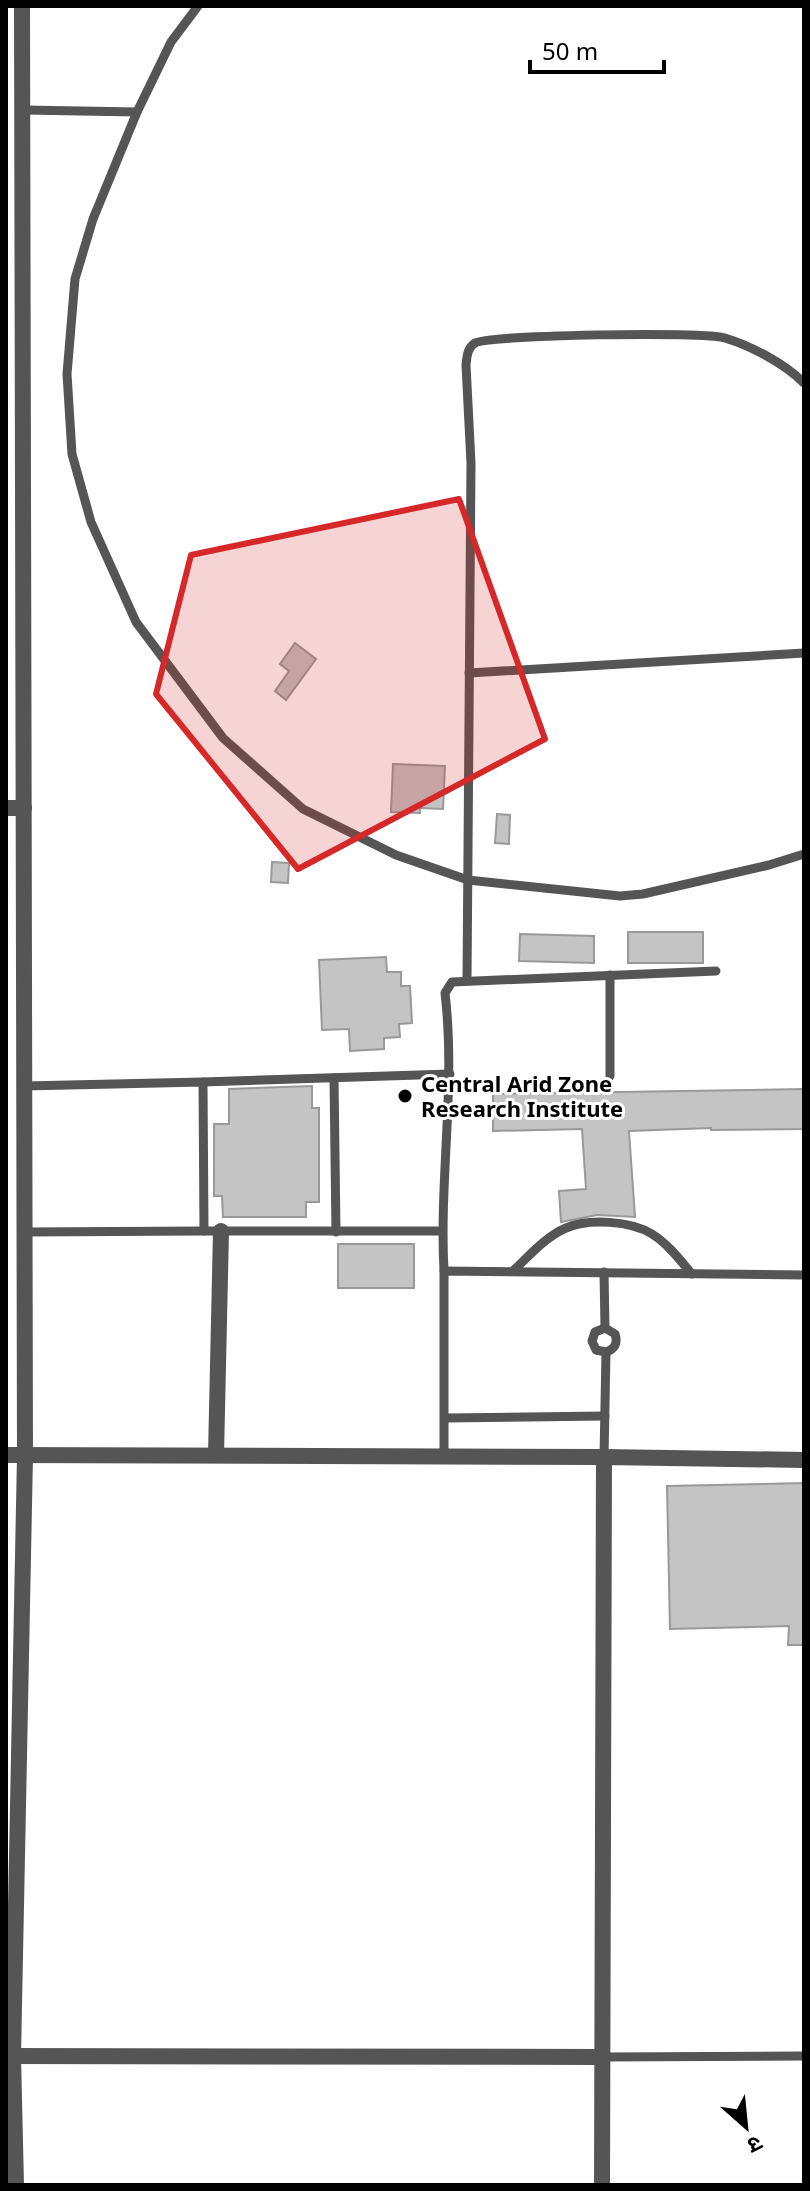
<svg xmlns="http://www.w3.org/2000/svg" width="810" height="2191" viewBox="0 0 810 2191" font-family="'Noto Sans','Noto Sans Devanagari',sans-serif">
<rect width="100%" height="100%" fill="#fff"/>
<g fill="#c4c4c4" stroke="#999" stroke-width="2">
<path d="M 295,643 L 316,659 L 286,700 L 275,691 L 289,671 L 280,664 Z"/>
<path d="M 393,764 L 445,766 L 443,809 L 420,808 L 420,813 L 391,812 Z"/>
<path d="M 497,814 L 510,815 L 509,844 L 495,843 Z"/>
<path d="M 272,862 L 289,863 L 288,883 L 271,882 Z"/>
<rect x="628" y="932" width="75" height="31"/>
<path d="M 520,934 L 594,936 L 594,963 L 519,961 Z"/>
<path d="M 386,957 L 387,972 L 401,972 L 401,986 L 410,986 L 412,1023 L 399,1024 L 400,1037 L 384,1038 L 384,1049 L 350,1051 L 349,1029 L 322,1030 L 319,960 Z"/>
<path d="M 312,1086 L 312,1108 L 319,1108 L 319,1202 L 306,1202 L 306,1217 L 223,1217 L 222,1196 L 214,1196 L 214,1124 L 229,1124 L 229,1089 Z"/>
<path d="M 804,1089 L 804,1129 L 711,1130 L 711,1128 L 629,1131 L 635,1217 L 597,1215 L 561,1222 L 559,1191 L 586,1189 L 582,1129 L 493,1131 L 493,1094 Z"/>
<rect x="338" y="1244" width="76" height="44"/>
<path d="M 804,1483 L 804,1645 L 788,1645 L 789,1626 L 670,1629 L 667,1486 Z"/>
</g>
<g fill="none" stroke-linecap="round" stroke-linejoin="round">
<g stroke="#555" stroke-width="9">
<path d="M 198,6 L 171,42 L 137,112 L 93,219 L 75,279 L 67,374 L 72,454 L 91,522 L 136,622 L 223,738 L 303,809 L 396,855 L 468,880 L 620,896 L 643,894 L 769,865 L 804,854"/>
<path d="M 24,110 L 137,112"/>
<path d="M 469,673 L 804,653"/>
<path d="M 467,980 L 471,463 L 466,365 C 467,357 467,348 475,343 C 489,335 705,331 725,338 C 751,346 784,363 804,383"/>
<path d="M 610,1076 L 610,975"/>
<path d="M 334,1078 L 336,1232"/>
<path d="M 203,1082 L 450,1074"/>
<path d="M 24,1086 L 203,1082 L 204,1231 L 442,1231"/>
<path d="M 24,1232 L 204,1231"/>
<path d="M 444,1271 C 439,1178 456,1086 445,993 L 452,982 L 716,971"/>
<path d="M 513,1271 C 529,1256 545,1237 566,1228 C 589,1218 631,1221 652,1234 C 668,1244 680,1260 692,1274"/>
<path d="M 604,1272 L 605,1328"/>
<path d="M 605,1328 L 595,1332 L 592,1341 L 596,1350 L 606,1352"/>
<path d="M 605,1328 L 615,1334 C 618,1343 615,1349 606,1352"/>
<path d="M 445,1418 L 605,1416"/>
<path d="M 604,1457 L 606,1352"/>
<path d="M 444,1458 L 444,1271 L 804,1275"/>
<path d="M 602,2057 L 804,2056"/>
</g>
<g stroke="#555" stroke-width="16">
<path d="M 6,808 L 24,808"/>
<path d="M 6,1455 L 604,1457"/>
<path d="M 216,1455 L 221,1231"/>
<path d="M 6,2056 L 602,2057"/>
<path d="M 16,2185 L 13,2056 L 25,1456 L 22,6"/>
<path d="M 602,2185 L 604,1457 L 804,1460"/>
</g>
</g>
<path fill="#d62828" fill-opacity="0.2" stroke="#d62828" stroke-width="6" stroke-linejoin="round" d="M 459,499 L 545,739 L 298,869 L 156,694 L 191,555 Z"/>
<circle fill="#000" stroke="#fff" stroke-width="3" cx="405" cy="1096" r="8"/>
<g text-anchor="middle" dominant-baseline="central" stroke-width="6" stroke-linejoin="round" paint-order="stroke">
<g font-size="22" font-weight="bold" fill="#000" stroke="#fff" text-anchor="start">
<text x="421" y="1083">Central Arid Zone<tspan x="421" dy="25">Research Institute</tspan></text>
</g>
</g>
<rect width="810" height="2191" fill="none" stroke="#000000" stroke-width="16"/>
<g transform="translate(746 2127) rotate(153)" stroke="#ffffff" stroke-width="6" paint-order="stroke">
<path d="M0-6L14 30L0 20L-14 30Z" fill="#000000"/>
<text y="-12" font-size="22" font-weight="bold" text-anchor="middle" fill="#000000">उ</text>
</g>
<path d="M530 60v12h134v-12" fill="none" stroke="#000000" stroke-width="4"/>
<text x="542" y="60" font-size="24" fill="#000000" stroke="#ffffff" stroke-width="6" paint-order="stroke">50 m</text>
</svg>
